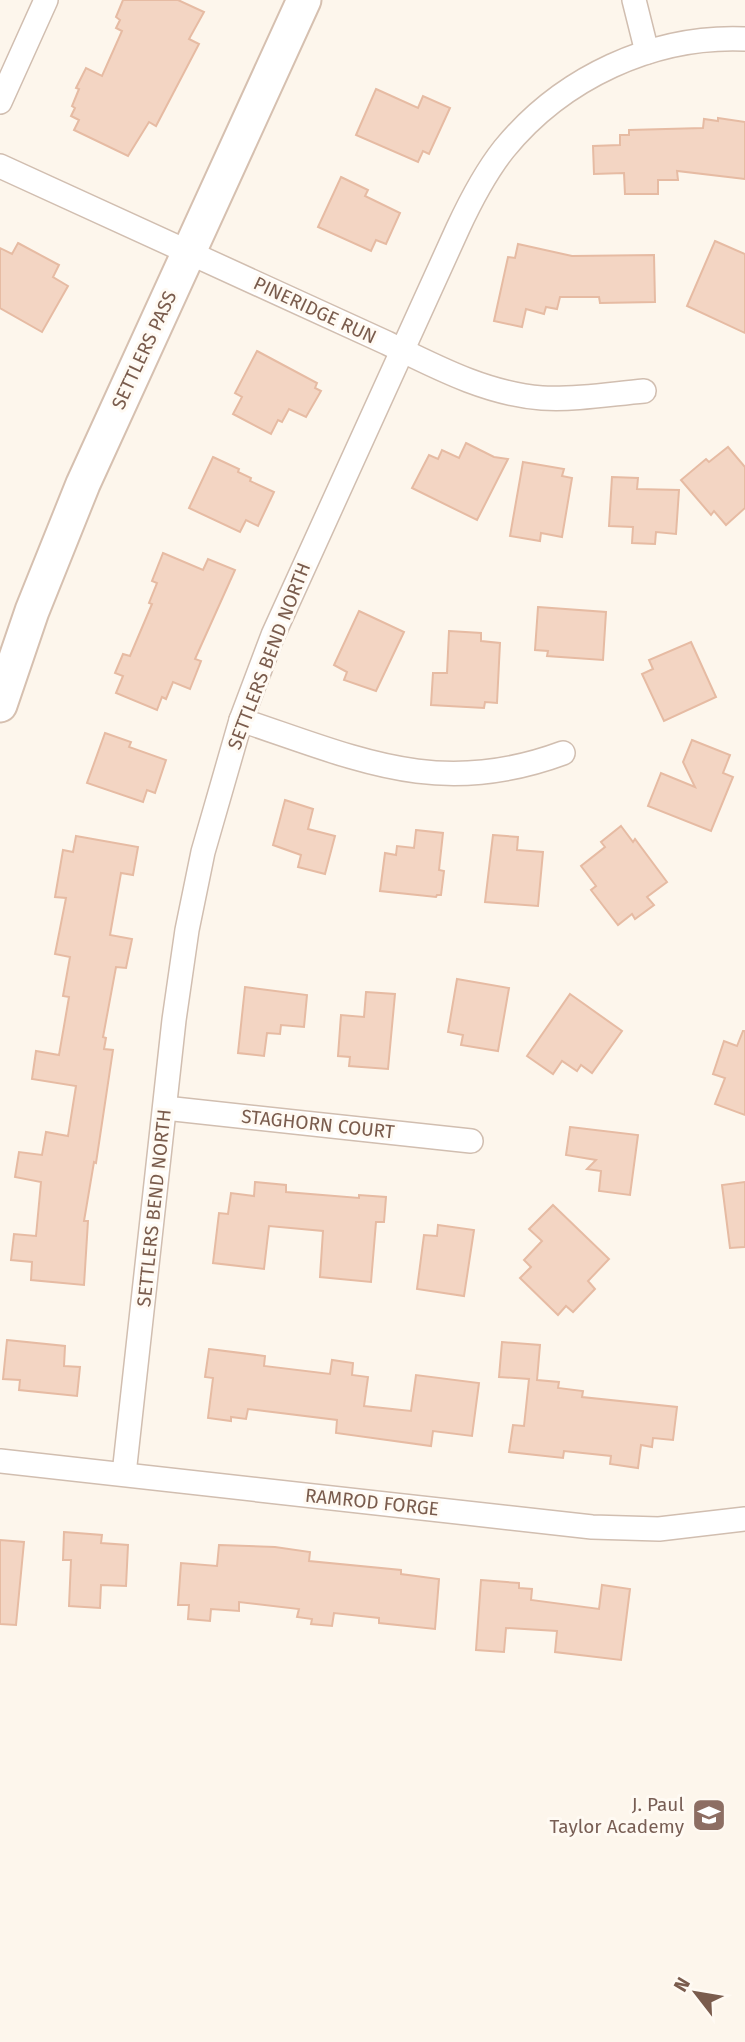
<svg xmlns="http://www.w3.org/2000/svg" width="745" height="2042" viewBox="0 0 745 2042" font-family="'Fira Sans',sans-serif">
<rect width="100%" height="100%" fill="#fdf6ec"/>
<g fill="#f3d5c3" stroke="#e6bba3" stroke-width="2">
<path d="M 123,0 L 178,0 L 204,12 L 189,39 L 199,44 L 156,126 L 149,122 L 128,156 L 74,130 L 79,120 L 71,116 L 75,108 L 72,106 L 79,89 L 76,88 L 86,68 L 102,76 L 122,31 L 116,28 L 120,20 L 116,17 Z"/>
<path d="M 376,89 L 418,108 L 423,96 L 450,108 L 429,154 L 423,151 L 418,162 L 356,135 Z"/>
<path d="M 718,118 L 745,122 L 745,179 L 677,171 L 678,180 L 658,180 L 658,194 L 625,194 L 624,173 L 594,174 L 593,146 L 620,145 L 620,135 L 629,135 L 629,130 L 703,128 L 704,119 L 718,121 Z"/>
<path d="M 341,177 L 368,190 L 365,196 L 400,213 L 386,244 L 376,240 L 371,251 L 318,227 Z"/>
<path d="M 715,241 L 745,254 L 745,333 L 687,306 Z"/>
<path d="M 18,243 L 59,265 L 53,277 L 68,286 L 42,332 L 0,308 L 0,248 L 12,254 Z"/>
<path d="M 518,244 L 572,256 L 654,255 L 655,302 L 600,303 L 599,297 L 560,297 L 557,309 L 546,307 L 544,314 L 526,309 L 522,327 L 494,321 L 508,257 L 515,258 Z"/>
<path d="M 257,351 L 317,383 L 315,388 L 321,391 L 306,417 L 289,409 L 282,422 L 278,420 L 271,434 L 233,414 L 242,397 L 235,393 Z"/>
<path d="M 466,443 L 494,457 L 508,459 L 477,520 L 412,488 L 429,455 L 438,459 L 442,450 L 459,458 Z"/>
<path d="M 728,447 L 745,467 L 745,508 L 726,525 L 714,511 L 711,515 L 681,480 L 706,459 L 709,462 Z"/>
<path d="M 213,457 L 239,469 L 238,472 L 251,478 L 250,481 L 274,492 L 258,526 L 246,520 L 240,532 L 189,508 Z"/>
<path d="M 523,462 L 564,469 L 562,476 L 572,478 L 562,537 L 541,533 L 540,541 L 510,536 Z"/>
<path d="M 612,477 L 638,478 L 637,489 L 679,490 L 676,534 L 656,532 L 655,544 L 632,543 L 633,527 L 609,526 Z"/>
<path d="M 163,553 L 203,570 L 208,559 L 235,570 L 195,659 L 201,661 L 190,689 L 173,682 L 166,699 L 162,697 L 157,710 L 116,693 L 123,676 L 115,673 L 123,654 L 130,656 L 152,604 L 149,603 L 157,583 L 152,581 Z"/>
<path d="M 538,607 L 606,612 L 603,660 L 547,656 L 548,651 L 535,650 Z"/>
<path d="M 359,611 L 404,632 L 376,691 L 344,680 L 347,672 L 334,665 Z"/>
<path d="M 449,631 L 481,633 L 481,641 L 500,643 L 497,703 L 485,702 L 484,708 L 431,705 L 433,673 L 447,673 Z"/>
<path d="M 691,642 L 716,697 L 664,721 L 642,674 L 653,669 L 649,660 Z"/>
<path d="M 105,733 L 131,742 L 129,747 L 166,760 L 155,793 L 147,790 L 143,802 L 87,783 Z"/>
<path d="M 692,740 L 730,755 L 723,773 L 733,777 L 711,831 L 648,806 L 661,773 L 695,787 L 683,762 Z"/>
<path d="M 285,800 L 313,809 L 308,829 L 335,836 L 325,874 L 298,867 L 301,855 L 273,845 Z"/>
<path d="M 621,826 L 633,842 L 635,839 L 667,882 L 647,897 L 654,905 L 635,919 L 632,914 L 618,925 L 591,890 L 596,886 L 581,866 L 605,847 L 601,842 Z"/>
<path d="M 416,830 L 443,833 L 439,870 L 444,871 L 441,895 L 437,895 L 436,897 L 380,891 L 385,853 L 396,855 L 397,846 L 414,848 Z"/>
<path d="M 493,835 L 518,837 L 517,850 L 543,852 L 538,906 L 485,902 Z"/>
<path d="M 76,836 L 138,847 L 133,875 L 121,873 L 110,935 L 132,939 L 126,968 L 116,967 L 103,1037 L 106,1038 L 104,1049 L 113,1050 L 96,1163 L 94,1162 L 84,1221 L 88,1221 L 84,1285 L 31,1280 L 32,1262 L 11,1260 L 14,1234 L 36,1236 L 41,1182 L 15,1177 L 19,1152 L 42,1155 L 46,1132 L 68,1136 L 76,1086 L 32,1079 L 36,1051 L 59,1055 L 69,997 L 63,996 L 70,957 L 55,954 L 66,898 L 55,897 L 63,850 L 73,852 Z"/>
<path d="M 457,979 L 509,988 L 498,1051 L 461,1045 L 463,1035 L 448,1032 Z"/>
<path d="M 245,987 L 307,995 L 304,1027 L 281,1025 L 280,1034 L 267,1033 L 264,1056 L 238,1053 Z"/>
<path d="M 366,992 L 395,994 L 388,1069 L 349,1066 L 350,1057 L 338,1056 L 341,1015 L 364,1017 Z"/>
<path d="M 570,994 L 622,1031 L 592,1073 L 581,1065 L 577,1071 L 562,1061 L 553,1074 L 527,1056 Z"/>
<path d="M 743,1031 L 745,1031 L 745,1115 L 715,1104 L 725,1078 L 713,1074 L 724,1041 L 737,1046 Z"/>
<path d="M 570,1127 L 638,1135 L 630,1195 L 599,1191 L 601,1171 L 587,1169 L 596,1160 L 566,1155 Z"/>
<path d="M 255,1182 L 286,1185 L 286,1192 L 359,1198 L 359,1195 L 386,1197 L 384,1222 L 376,1222 L 371,1282 L 320,1277 L 323,1231 L 269,1226 L 264,1269 L 213,1263 L 219,1213 L 228,1214 L 231,1193 L 254,1196 Z"/>
<path d="M 745,1182 L 745,1247 L 730,1248 L 722,1185 Z"/>
<path d="M 553,1205 L 609,1259 L 588,1281 L 595,1289 L 573,1312 L 566,1306 L 558,1315 L 520,1278 L 531,1267 L 524,1260 L 542,1241 L 529,1229 Z"/>
<path d="M 438,1225 L 474,1230 L 464,1296 L 417,1289 L 424,1235 L 437,1236 Z"/>
<path d="M 7,1340 L 65,1346 L 64,1366 L 80,1367 L 77,1396 L 19,1390 L 20,1380 L 3,1379 Z"/>
<path d="M 502,1342 L 540,1345 L 537,1380 L 559,1382 L 558,1388 L 583,1391 L 582,1397 L 677,1407 L 673,1440 L 653,1438 L 652,1447 L 641,1445 L 638,1468 L 610,1464 L 611,1456 L 564,1451 L 563,1458 L 509,1452 L 513,1425 L 524,1426 L 529,1379 L 499,1377 Z"/>
<path d="M 209,1349 L 265,1356 L 264,1366 L 330,1374 L 332,1360 L 353,1363 L 352,1375 L 368,1377 L 364,1406 L 411,1411 L 416,1375 L 479,1383 L 472,1436 L 433,1431 L 431,1446 L 336,1433 L 337,1420 L 248,1409 L 246,1419 L 231,1417 L 231,1421 L 208,1418 L 213,1378 L 205,1377 Z"/>
<path d="M 64,1532 L 102,1535 L 101,1543 L 128,1545 L 126,1586 L 101,1585 L 100,1608 L 69,1606 L 71,1560 L 63,1560 Z"/>
<path d="M 0,1540 L 24,1542 L 16,1625 L 0,1624 Z"/>
<path d="M 219,1545 L 275,1547 L 310,1552 L 309,1561 L 401,1570 L 401,1574 L 439,1579 L 435,1629 L 379,1623 L 379,1618 L 334,1613 L 332,1626 L 311,1624 L 312,1619 L 297,1617 L 299,1609 L 239,1602 L 239,1611 L 211,1609 L 210,1621 L 188,1619 L 189,1605 L 178,1605 L 181,1563 L 217,1566 Z"/>
<path d="M 481,1580 L 519,1583 L 519,1588 L 532,1589 L 531,1600 L 599,1609 L 602,1585 L 630,1589 L 621,1660 L 555,1652 L 557,1631 L 506,1628 L 504,1652 L 476,1650 Z"/>
</g>
<g fill="none" stroke-linecap="round" stroke-linejoin="round">
<g stroke="#d1beb0" stroke-width="26">
<g id="street">
<path d="M 634,0 L 647,52"/>
<path d="M 0,102 L 46,0"/>
<path d="M 0,166 L 387,343 C 436,367 487,394 542,398 C 576,400 610,394 644,391"/>
<path d="M 241,720 C 358,759 439,799 563,753"/>
<path d="M 165,1108 L 471,1141"/>
<path d="M 0,1461 L 592,1527 L 659,1529 L 745,1519"/>
<path d="M 124,1474 L 174,1020 L 187,930 L 203,852 L 241,720 L 273,635 L 458,228 C 471,200 485,173 504,149 C 562,78 653,35 745,39"/>
</g>
</g>
<g stroke="#d6c0b0" stroke-width="37">
<path id="secondary" d="M 0,705 L 32,611 L 83,484 L 304,0"/>
</g>
<use href="#street" stroke="#fff" stroke-width="23"/>
<use href="#secondary" stroke="#fff" stroke-width="33"/>
</g>
<defs>
<g id="school-square" transform="scale(1.75)"><rect x="-9" y="-9" width="18" height="18" rx="4" fill="#8d6e63" stroke="#fffaf3"/><path d="M0-5L7-2L0 1L-7-2ZM-4 1L0 2.5L4 1V4Q0 6-4 4Z" fill="#fff"/></g>
</defs>
<g fill-rule="evenodd">
<use href="#school-square" x="709" y="1815"/>
</g>
<g text-anchor="middle" dominant-baseline="central" stroke-width="6" stroke-linejoin="round" paint-order="stroke">
<g font-size="19" fill="#7a5c4d" stroke="#fffaf3">
<text transform="translate(315 310) rotate(25)">PINERIDGE RUN</text>
<text transform="translate(144 350) rotate(-65)">SETTLERS PASS</text>
<text transform="translate(269 656) rotate(-69)">SETTLERS BEND NORTH</text>
<text transform="translate(318 1124) rotate(6)">STAGHORN COURT</text>
<text transform="translate(154 1208) rotate(-84)">SETTLERS BEND NORTH</text>
<text transform="translate(372 1502) rotate(6)">RAMROD FORGE</text>
</g>
<g font-size="19" fill="#785e54" stroke="#fffaf3" text-anchor="end">
<text x="684" y="1804">J. Paul<tspan x="684" dy="22">Taylor Academy</tspan></text>
</g>
</g>
<g transform="translate(696 1993) rotate(301)" stroke="#fffaf3" stroke-width="5" paint-order="stroke">
<path d="M0-5L12 26L0 18L-12 26Z" fill="#7a5c4d"/>
<text y="-10" font-size="19" font-weight="bold" text-anchor="middle" fill="#7a5c4d">N</text>
</g>
</svg>
